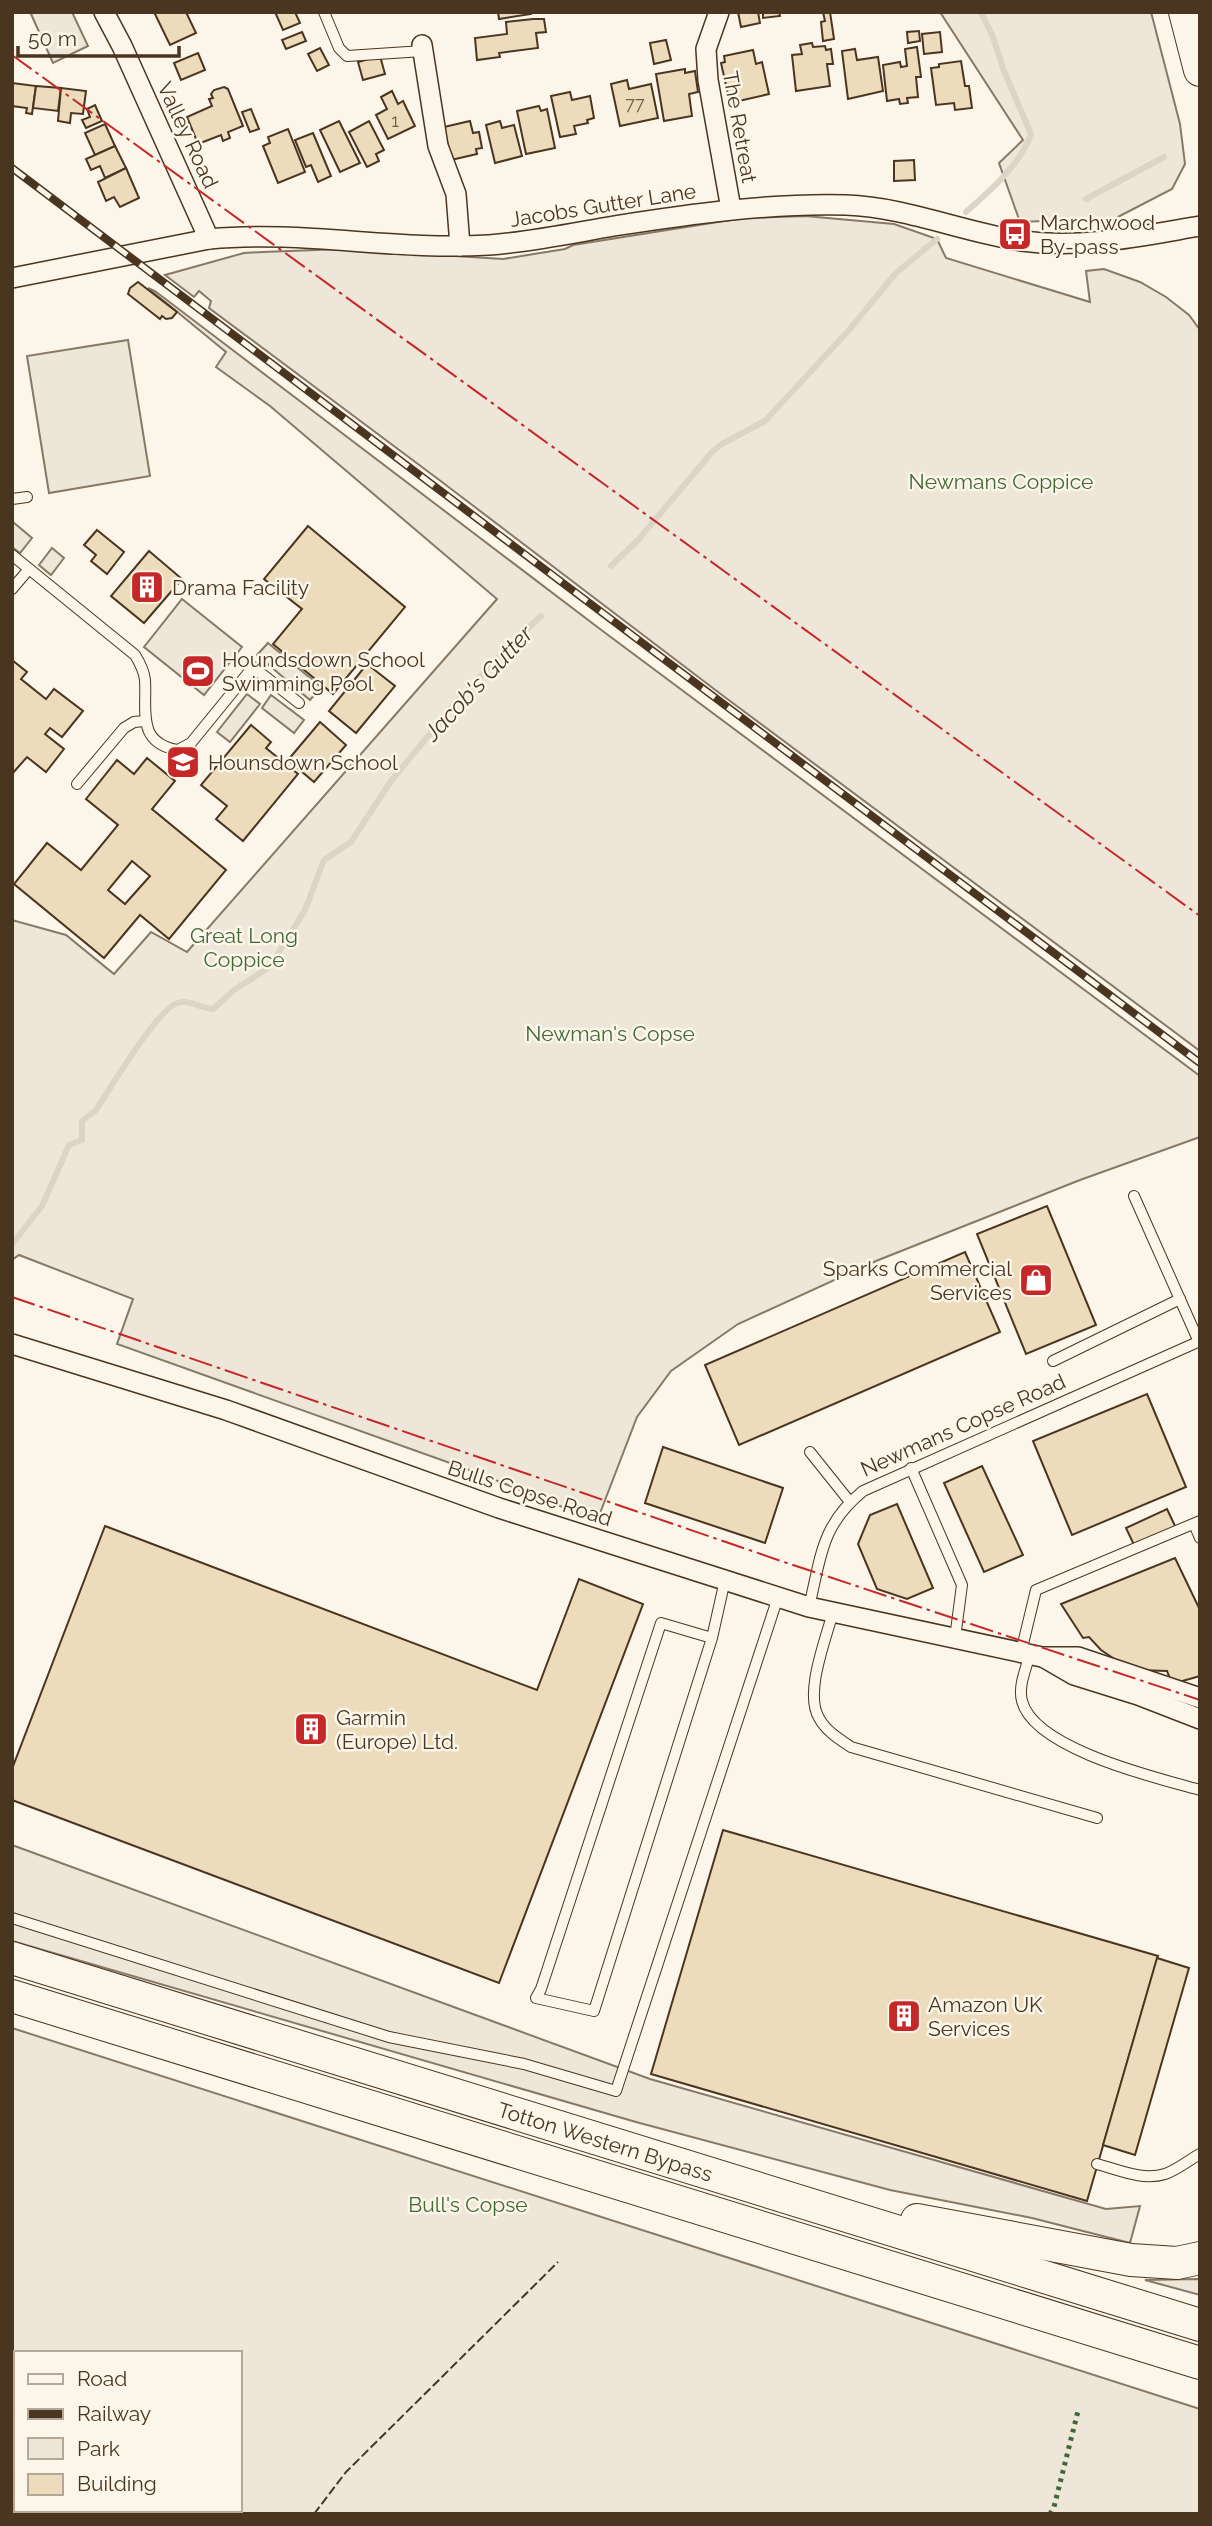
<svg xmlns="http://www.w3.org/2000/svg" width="1212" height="2526" viewBox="0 0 1212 2526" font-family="Raleway,sans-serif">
<rect width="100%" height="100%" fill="#fbf6e9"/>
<g fill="#ede6d9" stroke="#887966" stroke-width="2" fill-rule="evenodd">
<path d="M 940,12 L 1151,12 L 1180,124 L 1185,164 L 1172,189 L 1116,218 L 1020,222 L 999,163 L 1023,140 Z"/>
<path d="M 805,216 L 894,224 L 937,239 L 946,258 L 1090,302 L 1086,271 L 1104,269 L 1140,282 L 1166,297 L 1189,315 L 1200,330 L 1200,1051 L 722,695 L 438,479 L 209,308 L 211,301 L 199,291 L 194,297 L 165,275 L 244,253 L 263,252 L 342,249 L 503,259 L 565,249 L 573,245 L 743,218 Z"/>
<path d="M 148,288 L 155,291 L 600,629 L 1200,1076 L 1200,1137 L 1080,1180 L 876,1261 L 738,1324 L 671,1371 L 637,1417 L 597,1521 L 478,1473 L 117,1344 L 133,1299 L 19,1255 L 12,1260 L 12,920 L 66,935 L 114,974 L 151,932 L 187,952 L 497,599 L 270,406 L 216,367 L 226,352 Z"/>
<path d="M 182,599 L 242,647 L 204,695 L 144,647 Z"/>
<path d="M 12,1845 L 650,2079 L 1106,2209 L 1140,2206 L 1130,2243 L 1032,2218 L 890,2190 L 636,2122 L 12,1941 Z"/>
<path d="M 12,2028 L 1200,2409 L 1200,2514 L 12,2514 ZM 16,2353 L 240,2353 L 240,2510 L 16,2510 Z"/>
<path d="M 1200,2279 L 1200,2295 L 1145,2280 Z"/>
</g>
<g fill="#ede7d9" stroke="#887966" stroke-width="2">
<path d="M 34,12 L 72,12 L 88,46 L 53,63 L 31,14 Z"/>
<path d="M 128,340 L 150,476 L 49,493 L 27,356 Z"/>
<path d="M 13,522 L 32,538 L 20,553 L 12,547 Z"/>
<path d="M 52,548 L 64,558 L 51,575 L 39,565 Z"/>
<path d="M 268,643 L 321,687 L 310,700 L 257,655 Z"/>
<path d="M 247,694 L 260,704 L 230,742 L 217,732 Z"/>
<path d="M 271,695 L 304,720 L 294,733 L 262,708 Z"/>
</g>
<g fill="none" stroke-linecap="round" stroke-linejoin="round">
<g stroke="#dcd4c6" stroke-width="6">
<path d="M 1086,199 L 1164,157"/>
<path d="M 966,212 C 990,191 1020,165 1031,134 L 1004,71 L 993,37 L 981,12"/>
<path d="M 611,566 L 638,540 L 712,452 L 722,444 L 765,421 L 849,330 L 896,273 L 937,239"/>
<path d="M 12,1244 L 42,1206 L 69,1145 L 82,1140 L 82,1121 L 96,1110 C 110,1089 157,1010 177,1003 C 189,999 200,1008 213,1009 L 234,990 L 265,970 L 274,960 L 305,910 L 324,860 L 351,842 L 391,781 L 452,707 L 506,649 L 541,616"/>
</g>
</g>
<g fill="#ecdcbc" stroke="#4a3520" stroke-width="2" fill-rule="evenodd">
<path d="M 154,12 L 186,12 L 196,33 L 170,45 Z"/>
<path d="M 275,12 L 295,12 L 300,23 L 283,30 Z"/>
<path d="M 498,12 L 531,12 L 531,14 L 499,19 Z"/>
<path d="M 738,12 L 758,12 L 760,23 L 741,27 Z"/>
<path d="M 763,12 L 779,12 L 780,16 L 763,18 Z"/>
<path d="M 823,12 L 830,12 L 834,39 L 823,41 L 821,22 L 825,21 Z"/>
<path d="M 533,19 L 544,19 L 546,32 L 536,33 L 538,48 L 499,53 L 500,57 L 477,60 L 475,38 L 507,34 L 506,22 Z"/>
<path d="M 919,31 L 920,41 L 908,43 L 907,32 Z"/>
<path d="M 302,32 L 306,41 L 286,49 L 282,40 Z"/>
<path d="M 940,32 L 942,52 L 924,54 L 922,34 Z"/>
<path d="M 666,40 L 671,60 L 654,64 L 650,43 Z"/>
<path d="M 812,43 L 813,47 L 825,46 L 826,50 L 831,49 L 833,64 L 827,64 L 830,86 L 796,91 L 792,55 L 802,54 L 800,45 Z"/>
<path d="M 917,47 L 921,77 L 916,77 L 918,97 L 907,98 L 908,103 L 900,104 L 899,99 L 887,101 L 883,65 L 900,62 L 901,67 L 907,66 L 905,49 Z"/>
<path d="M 320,48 L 329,65 L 317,71 L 308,54 Z"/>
<path d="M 855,49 L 857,60 L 878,57 L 883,91 L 848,99 L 842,51 Z"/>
<path d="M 753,50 L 756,64 L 762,62 L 769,94 L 730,103 L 721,63 L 725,62 L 724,56 Z"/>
<path d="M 198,53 L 205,70 L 181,80 L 174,63 Z"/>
<path d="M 380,56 L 385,74 L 363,80 L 358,62 Z"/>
<path d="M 961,61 L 965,86 L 969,86 L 972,108 L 955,110 L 954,103 L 936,105 L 931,68 L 939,67 L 939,64 Z"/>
<path d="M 685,69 L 685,73 L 695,71 L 698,92 L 689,94 L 692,116 L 664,121 L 656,74 Z"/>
<path d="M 627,80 L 629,89 L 651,84 L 658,118 L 620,126 L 611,84 Z"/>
<path d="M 12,83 L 36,86 L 32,114 L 26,113 L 27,108 L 12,106 Z"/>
<path d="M 36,86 L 61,88 L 58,111 L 33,108 Z"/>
<path d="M 224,87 L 228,89 L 243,126 L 228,132 L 230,138 L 223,141 L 221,135 L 198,144 L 187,117 L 212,106 L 209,99 L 213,98 L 211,94 L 214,90 Z"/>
<path d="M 61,88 L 86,91 L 83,114 L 71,113 L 70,123 L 58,121 Z"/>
<path d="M 392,91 L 398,104 L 403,101 L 415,126 L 388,139 L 376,115 L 387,109 L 381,97 Z"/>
<path d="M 570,92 L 572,100 L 590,96 L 594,118 L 587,120 L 588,123 L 574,126 L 576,134 L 560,137 L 551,96 Z"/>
<path d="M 95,105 L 102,121 L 86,128 L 82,120 L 90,117 L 87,109 Z"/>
<path d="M 539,106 L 541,111 L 547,109 L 555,148 L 526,154 L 517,111 Z"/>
<path d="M 251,109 L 259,129 L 250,132 L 242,112 Z"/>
<path d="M 339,121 L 360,163 L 340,172 L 320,130 Z"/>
<path d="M 369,121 L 384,150 L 376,154 L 379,161 L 367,167 L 349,132 Z"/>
<path d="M 470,121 L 473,133 L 479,132 L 482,148 L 476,149 L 477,154 L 451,160 L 444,127 Z"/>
<path d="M 500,121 L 502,128 L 514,125 L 522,156 L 495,163 L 486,125 Z"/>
<path d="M 105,124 L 115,146 L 95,155 L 85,133 Z"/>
<path d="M 288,129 L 305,172 L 278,183 L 263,146 L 270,143 L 268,137 Z"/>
<path d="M 313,133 L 331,176 L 318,182 L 311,165 L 306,167 L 295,140 Z"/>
<path d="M 115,146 L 126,168 L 105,178 L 100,166 L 91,170 L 86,159 Z"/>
<path d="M 914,160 L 915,180 L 894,181 L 894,161 Z"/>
<path d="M 126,168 L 139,198 L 120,207 L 114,197 L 106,201 L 98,182 Z"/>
<path d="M 138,282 L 177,312 L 172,318 L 166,319 L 162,316 L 160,319 L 128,294 L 130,288 Z"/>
<path d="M 308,526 L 405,607 L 333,694 L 273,644 L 302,609 L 264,579 Z"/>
<path d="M 97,530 L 124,552 L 107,574 L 91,561 L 96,555 L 84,545 Z"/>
<path d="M 149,551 L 182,579 L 144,623 L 111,596 Z"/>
<path d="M 12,660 L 27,672 L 21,679 L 46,699 L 54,689 L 83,711 L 62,737 L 50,728 L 45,734 L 64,749 L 46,772 L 27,757 L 12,774 Z"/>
<path d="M 367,664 L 395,686 L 356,733 L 329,711 Z"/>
<path d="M 320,722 L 346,745 L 314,782 L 288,760 Z"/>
<path d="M 251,725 L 271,742 L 266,748 L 298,774 L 243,841 L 216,819 L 227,806 L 201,785 Z"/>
<path d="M 147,758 L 175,781 L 152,809 L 226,870 L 169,939 L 140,915 L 104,958 L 14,884 L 47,843 L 81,870 L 118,825 L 86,799 L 117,760 L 134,774 ZM 132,861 L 150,876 L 125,904 L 108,890 Z"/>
<path d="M 1047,1206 L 1096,1325 L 1026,1354 L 977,1234 Z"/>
<path d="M 965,1252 L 1000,1332 L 739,1445 L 705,1365 Z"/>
<path d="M 1147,1394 L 1186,1487 L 1072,1535 L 1033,1441 Z"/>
<path d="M 663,1447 L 783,1488 L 765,1543 L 645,1503 Z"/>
<path d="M 982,1466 L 1023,1555 L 984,1572 L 944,1483 Z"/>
<path d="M 897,1504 L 933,1588 L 907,1599 L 877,1589 L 858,1544 L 870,1515 Z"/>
<path d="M 1167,1509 L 1176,1528 L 1135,1547 L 1126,1528 Z"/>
<path d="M 105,1526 L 537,1690 L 579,1579 L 643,1604 L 499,1983 L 12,1800 L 12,1769 Z"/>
<path d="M 1175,1558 L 1200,1610 L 1200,1676 L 1172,1684 L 1167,1671 L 1137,1670 L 1119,1662 L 1101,1650 L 1089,1637 L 1083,1638 L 1061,1604 Z"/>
<path d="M 723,1830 L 1158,1956 L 1087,2201 L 651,2074 Z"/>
<path d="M 1157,1958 L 1189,1968 L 1135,2155 L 1103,2145 Z"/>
</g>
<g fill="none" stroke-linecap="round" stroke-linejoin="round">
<g stroke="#4a3520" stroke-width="12">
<g id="service">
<path d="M 324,12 L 339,48 L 347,56 L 423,51"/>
<path d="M 12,499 L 27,497"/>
<path d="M 12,555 L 135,655 C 140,663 144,671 145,680 C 147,710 136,743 178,750 L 191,743 L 253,667 L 299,703"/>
<path d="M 12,589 L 29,569"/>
<path d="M 77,784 L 124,728 L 134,722 L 145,721"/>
<path d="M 1134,1196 L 1199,1342"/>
<path d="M 1053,1361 L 1180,1299"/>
<path d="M 810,1452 L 850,1502"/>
<path d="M 911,1468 L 962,1585 L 955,1638"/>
<path d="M 1194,1524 L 1200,1538"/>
<path d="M 809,1607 C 821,1557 821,1525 863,1491 L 1200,1341"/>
<path d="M 833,1612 C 826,1639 804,1693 819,1718 C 826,1731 839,1739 851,1747 L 1097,1818"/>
<path d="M 712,1638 L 594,2011 L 536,1998 L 541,1989 L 661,1623 L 712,1638 L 725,1580"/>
<path d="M 1021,1652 L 1036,1590 L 1200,1521"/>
<path d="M 1030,1654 C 1026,1669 1018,1686 1022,1701 C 1034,1749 1157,1778 1200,1790"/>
<path d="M 12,1918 L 389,2037 L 524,2064 L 616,2091 L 778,1597"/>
<path d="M 1097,2164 C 1119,2170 1143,2181 1165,2174 C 1177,2170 1189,2160 1200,2154"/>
</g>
</g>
<g stroke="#4a3520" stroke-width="22">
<g id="minor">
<path d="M 104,12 L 122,46 L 209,239"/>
<path d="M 719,12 L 706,49 L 708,80 L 731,209"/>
<path d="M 422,45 L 438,146 L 456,194 L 460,246"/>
<path d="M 12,278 L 209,239 C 303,230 395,251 489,245 C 531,242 573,233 614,226 C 691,214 768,203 846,205 C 906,207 962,232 1022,241 C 1082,249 1141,236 1200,226"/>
<path d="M 12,1344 L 226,1410 L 499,1508 L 809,1607 L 1042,1657 L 1078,1657 L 1200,1698"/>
<path d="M 1043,1657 L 1074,1675 L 1138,1695 L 1200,1719"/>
</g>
</g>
<g stroke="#4a3520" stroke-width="34">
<g id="primary">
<path d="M 1185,12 L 1200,70"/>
<path id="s1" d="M 12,1958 L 1200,2325"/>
<path d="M 12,1996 L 1200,2363"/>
<path d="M 917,2220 L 1131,2260 L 1177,2263 L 1200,2258"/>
</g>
</g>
<use href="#service" stroke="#fbf6e9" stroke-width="10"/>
<use href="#minor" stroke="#fbf6e9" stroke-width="19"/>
<use href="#primary" stroke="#fbf6e9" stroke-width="32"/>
<g stroke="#4a3520" stroke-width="8">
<path id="rail" d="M 12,168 L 1200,1063"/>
</g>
<use href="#rail" stroke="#fbf6e9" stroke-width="5" stroke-dasharray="16" stroke-linecap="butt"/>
<path stroke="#436837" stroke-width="5" stroke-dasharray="3.5 5" stroke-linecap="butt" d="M 1050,2514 L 1054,2507 L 1078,2411"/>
<path stroke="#4a3520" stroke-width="2" stroke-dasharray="9 3.5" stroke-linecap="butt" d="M 314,2514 L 346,2472 L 558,2262"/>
<g stroke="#c62828" stroke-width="2" stroke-dasharray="24 5 3.5 5" stroke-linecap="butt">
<path d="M 12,55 L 1200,916"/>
<path d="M 12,1297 L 784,1562 L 1200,1700"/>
</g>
</g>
<defs>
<g id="bus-square" transform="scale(1.75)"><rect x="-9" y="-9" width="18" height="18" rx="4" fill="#c62828" stroke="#fbf6e9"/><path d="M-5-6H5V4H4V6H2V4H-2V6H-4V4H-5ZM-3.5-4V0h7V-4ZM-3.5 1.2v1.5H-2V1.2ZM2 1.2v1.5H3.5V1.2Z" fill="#fff"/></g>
<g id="building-square" transform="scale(1.75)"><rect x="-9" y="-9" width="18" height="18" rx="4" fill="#c62828" stroke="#fbf6e9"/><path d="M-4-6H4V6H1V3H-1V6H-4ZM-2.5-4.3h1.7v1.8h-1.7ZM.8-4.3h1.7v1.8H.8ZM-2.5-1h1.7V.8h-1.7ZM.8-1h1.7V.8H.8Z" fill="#fff"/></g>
<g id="stadium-square" transform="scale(1.75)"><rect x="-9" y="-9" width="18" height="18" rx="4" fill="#c62828" stroke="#fbf6e9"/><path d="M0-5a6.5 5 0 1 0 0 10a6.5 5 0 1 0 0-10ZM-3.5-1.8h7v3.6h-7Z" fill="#fff"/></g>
<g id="school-square" transform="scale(1.75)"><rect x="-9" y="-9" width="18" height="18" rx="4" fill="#c62828" stroke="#fbf6e9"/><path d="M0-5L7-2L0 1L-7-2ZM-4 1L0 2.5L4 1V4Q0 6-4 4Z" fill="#fff"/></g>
<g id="shop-square" transform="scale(1.75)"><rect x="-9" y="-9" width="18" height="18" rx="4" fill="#c62828" stroke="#fbf6e9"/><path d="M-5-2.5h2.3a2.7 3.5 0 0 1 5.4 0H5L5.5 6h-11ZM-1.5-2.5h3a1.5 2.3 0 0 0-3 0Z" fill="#fff"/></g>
</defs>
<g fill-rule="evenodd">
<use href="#bus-square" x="1015" y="234"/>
<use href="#building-square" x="147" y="587"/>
<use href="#stadium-square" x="198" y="671"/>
<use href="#school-square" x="183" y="762"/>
<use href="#shop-square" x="1036" y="1280"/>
<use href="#building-square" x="311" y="1729"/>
<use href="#building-square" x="904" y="2016"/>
</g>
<g text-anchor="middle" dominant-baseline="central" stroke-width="5" stroke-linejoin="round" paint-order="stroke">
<g font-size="18" fill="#725f47">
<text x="635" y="103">77</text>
<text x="395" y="120">1</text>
</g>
<g font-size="21" fill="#4a3520" stroke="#fbf6e9">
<text transform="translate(740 127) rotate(80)">The Retreat</text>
<text transform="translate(188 135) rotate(65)">Valley Road</text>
<text transform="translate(603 205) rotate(-9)">Jacobs Gutter Lane</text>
<text transform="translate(963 1425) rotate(-24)">Newmans Copse Road</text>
<text transform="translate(530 1493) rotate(18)">Bulls Copse Road</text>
<text stroke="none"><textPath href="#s1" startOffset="621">Totton Western Bypass</textPath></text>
</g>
<g font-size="21" fill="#4a3520" stroke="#fbf6e9" text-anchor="start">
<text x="1040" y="222">Marchwood<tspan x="1040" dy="24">By-pass</tspan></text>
<text x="172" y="587">Drama Facility</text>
<text x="222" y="659">Houndsdown School<tspan x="222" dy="24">Swimming Pool</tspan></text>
<text x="208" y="762">Hounsdown School</text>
<text x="1012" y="1268" text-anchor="end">Sparks Commercial<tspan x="1012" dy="24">Services</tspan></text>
<text x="336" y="1717">Garmin<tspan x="336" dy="24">(Europe) Ltd.</tspan></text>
<text x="928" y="2004">Amazon UK<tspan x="928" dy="24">Services</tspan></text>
</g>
<g font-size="21" fill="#436837" stroke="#fbf6e9">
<text x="1001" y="481">Newmans Coppice</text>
<text x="244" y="935">Great Long<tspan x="244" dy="24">Coppice</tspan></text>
<text x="610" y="1033">Newman's Copse</text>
<text x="468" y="2204">Bull's Copse</text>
</g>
<g font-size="23" font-style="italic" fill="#4a3520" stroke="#fbf6e9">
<text transform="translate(478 683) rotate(-47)">Jacob's Gutter</text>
</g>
</g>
<rect width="1212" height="2526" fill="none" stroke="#4a3520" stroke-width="28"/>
<rect x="14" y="2351" width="228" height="161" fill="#fbf6e9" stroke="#b4a999" stroke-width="2"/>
<rect x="28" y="2374" width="35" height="10" fill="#fbf6e9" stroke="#b4a999" stroke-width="2"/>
<text x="77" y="2386" font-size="21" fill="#4a3520">Road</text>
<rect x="28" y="2409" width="35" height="10" fill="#4a3520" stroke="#b4a999" stroke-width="2"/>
<text x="77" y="2421" font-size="21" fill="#4a3520">Railway</text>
<rect x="28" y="2438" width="35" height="21" fill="#ede6d9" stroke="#b4a999" stroke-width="2"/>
<text x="77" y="2456" font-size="21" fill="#4a3520">Park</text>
<rect x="28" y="2474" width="35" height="21" fill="#ecdcbc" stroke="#b4a999" stroke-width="2"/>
<text x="77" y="2491" font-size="21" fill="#4a3520">Building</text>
<path d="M18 46v10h161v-10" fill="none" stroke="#4a3520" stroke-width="3.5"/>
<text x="28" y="46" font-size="21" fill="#4a3520" stroke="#fbf6e9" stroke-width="5" paint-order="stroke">50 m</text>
</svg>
